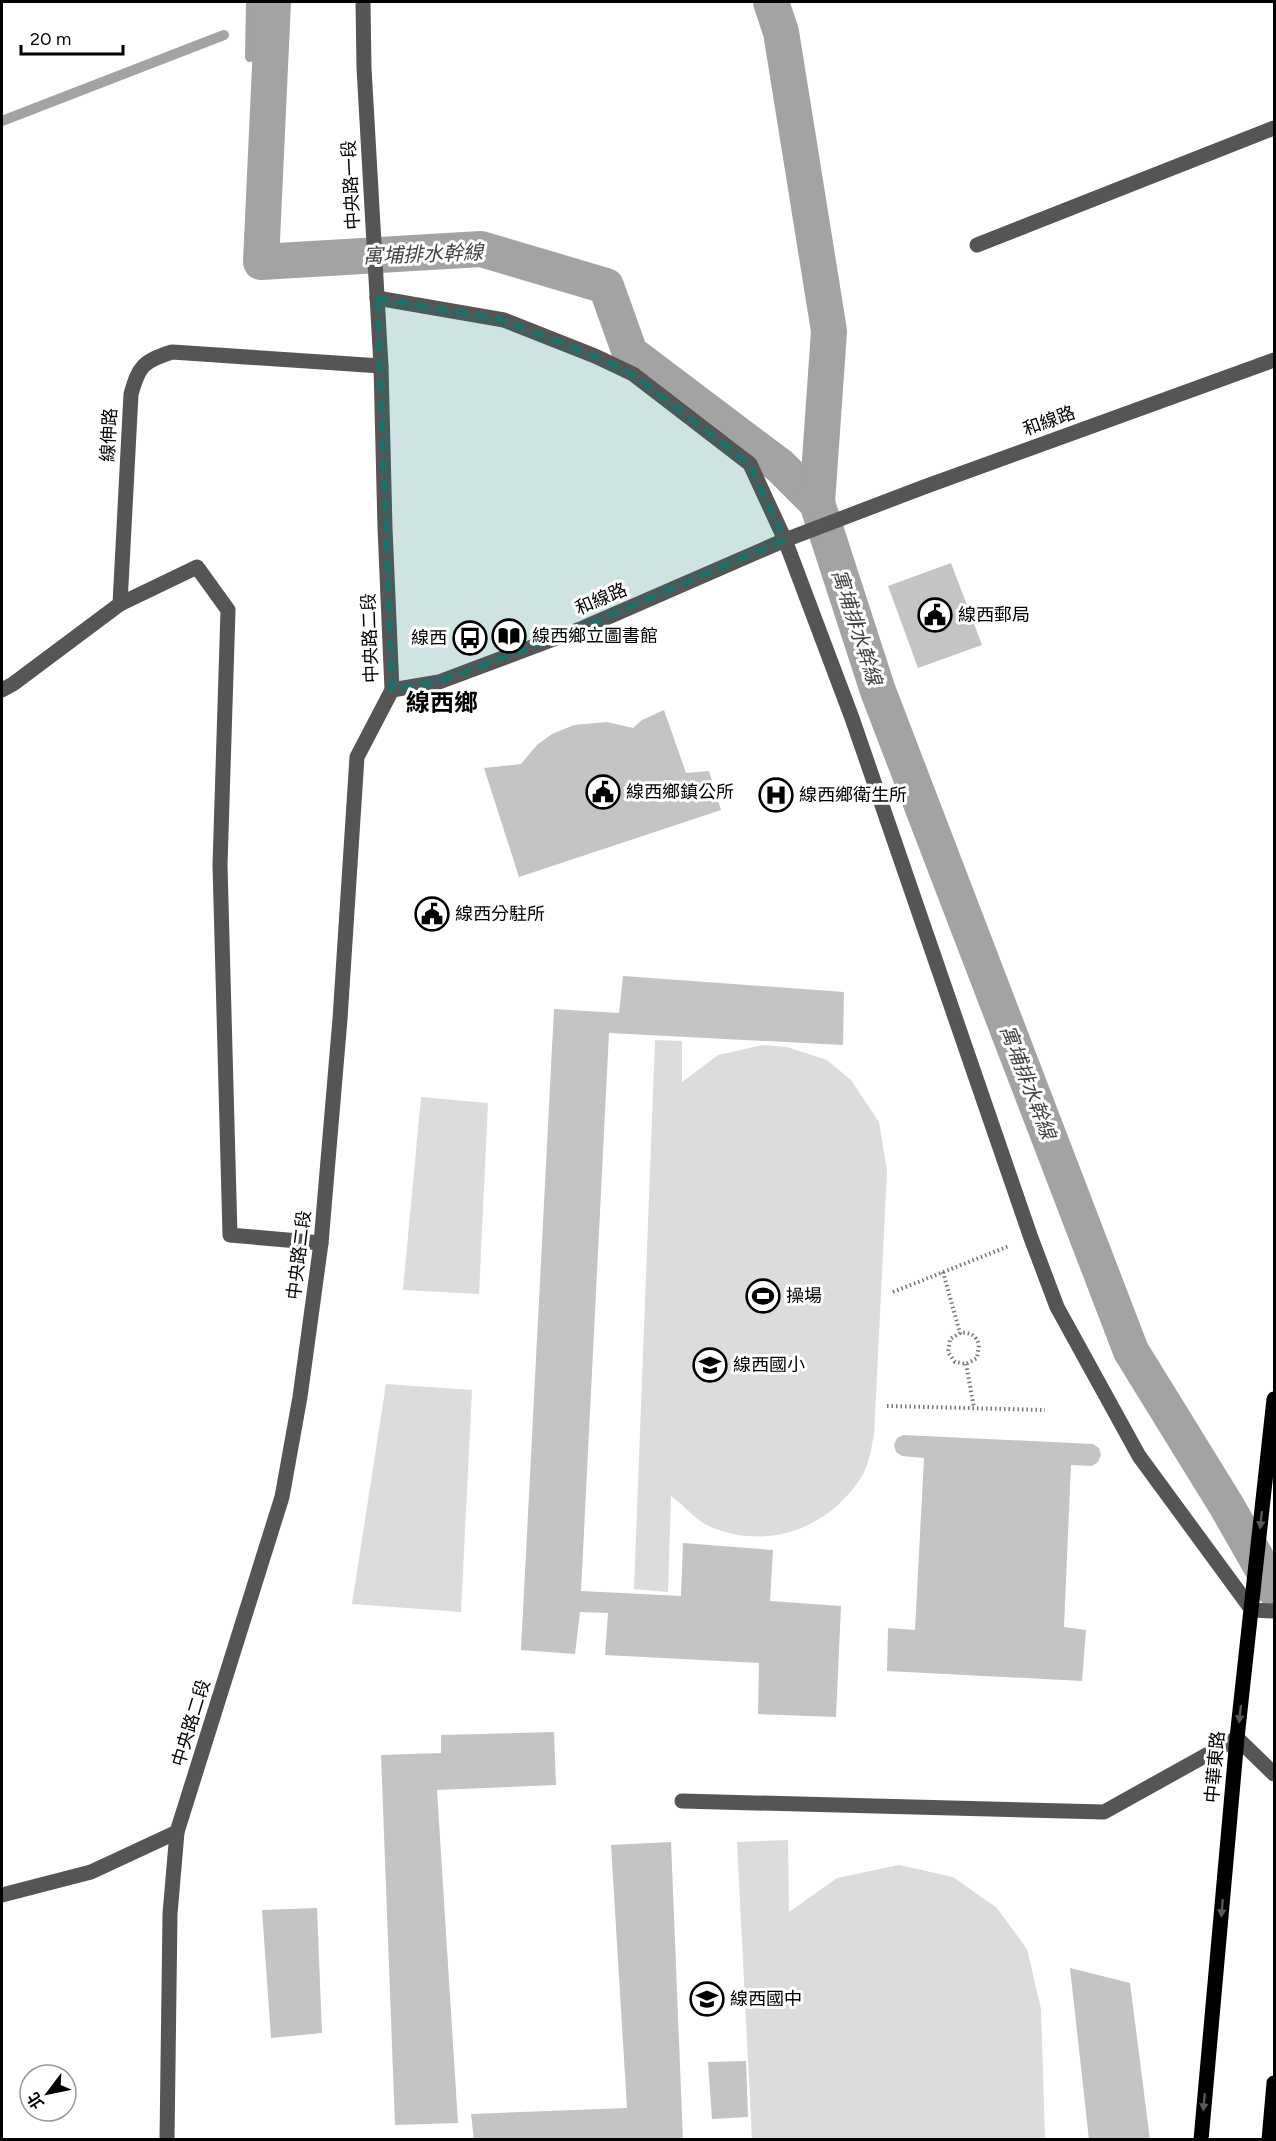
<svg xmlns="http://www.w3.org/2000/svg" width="1276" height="2141" viewBox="0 0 1276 2141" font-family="Figtree,'Noto Sans TC',sans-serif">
<rect width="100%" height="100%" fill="#fff"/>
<g fill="#dcdcdc">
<path d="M 655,1040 L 682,1041 L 682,1082 L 718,1055 L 763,1045 L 787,1047 L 827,1060 L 851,1080 L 879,1122 L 887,1171 L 874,1436 C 871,1448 869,1465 862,1476 C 830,1528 768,1551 711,1527 C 696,1521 684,1505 671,1496 L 668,1592 L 634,1589 Z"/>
<path d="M 421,1097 L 488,1103 L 479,1294 L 403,1290 Z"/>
<path d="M 386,1384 L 472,1390 L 461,1612 L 352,1604 Z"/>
<path d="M 788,1840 L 789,1912 L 837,1878 L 899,1865 L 953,1877 L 997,1908 L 1027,1949 L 1041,2009 L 1045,2139 L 752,2139 L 737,1842 Z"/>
</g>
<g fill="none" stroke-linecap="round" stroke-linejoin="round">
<g stroke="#a3a3a3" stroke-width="10">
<path d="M 250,57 L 251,2"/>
<path d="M 2,121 L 224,35"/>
</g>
<g stroke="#a3a3a3" stroke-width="36">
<path d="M 273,2 L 261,262 L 481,249 L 606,286 L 630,353 L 780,466 L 817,503 L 878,691 L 1131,1351 L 1226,1505 L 1274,1589"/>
<path d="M 771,2 L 781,32 L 829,331 L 817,503"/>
</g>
</g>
<g fill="#c4c4c4">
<path d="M 951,563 L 982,645 L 918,668 L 888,586 Z"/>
<path d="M 664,710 L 686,773 L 709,771 L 721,810 L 519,877 L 484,768 L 521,764 L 537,745 L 552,734 L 574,725 L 607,722 L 633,728 L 642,720 Z"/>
<path d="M 623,976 L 844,992 L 843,1045 L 609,1033 L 581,1591 L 681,1596 L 683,1543 L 773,1550 L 770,1601 L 841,1606 L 836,1717 L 758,1714 L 759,1663 L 605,1655 L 608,1613 L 580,1612 L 575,1654 L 521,1650 L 554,1009 L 619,1013 Z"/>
<path d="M 903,1435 L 1093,1444 L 1099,1448 L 1101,1455 L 1098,1462 L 1092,1466 L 1071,1465 L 1064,1627 L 1086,1630 L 1082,1681 L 887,1671 L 888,1628 L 915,1630 L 924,1458 L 902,1456 L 896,1452 L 894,1445 L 897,1438 Z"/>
<path d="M 554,1732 L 556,1785 L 437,1790 L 458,2123 L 395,2125 L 381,1755 L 441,1753 L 441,1735 Z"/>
<path d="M 671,1842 L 683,2140 L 474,2140 L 471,2114 L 627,2108 L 611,1845 Z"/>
<path d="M 317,1908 L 322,2033 L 271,2038 L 262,1910 Z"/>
<path d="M 1070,1968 L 1130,1983 L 1150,2140 L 1089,2140 Z"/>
<path d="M 746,2061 L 748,2117 L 712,2119 L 708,2062 Z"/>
</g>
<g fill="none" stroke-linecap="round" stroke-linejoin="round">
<g stroke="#777" stroke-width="4" stroke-dasharray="1.5 3" stroke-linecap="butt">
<path d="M 943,1272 L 960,1333 L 950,1339 L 948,1352 L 955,1362 L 966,1364 L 977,1358 L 979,1345 C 976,1335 970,1332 960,1333"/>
<path d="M 893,1292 L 1009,1246"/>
<path d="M 966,1364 L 974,1408"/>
<path d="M 887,1406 L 1045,1410"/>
</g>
<g stroke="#555" stroke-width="15">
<path d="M 977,245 L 1274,128"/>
<path d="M 377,298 L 504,320 L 595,356 L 633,374 L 750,464 L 785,540 L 852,718 L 1031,1238 L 1057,1307 L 1139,1456 L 1252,1610 L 1274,1611"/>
<path d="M 120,604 L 197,567 L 228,610 L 220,865 L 230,1235 L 321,1243"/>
<path d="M 2,690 L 13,684 L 120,604 L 131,394 C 139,366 143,361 172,352 L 381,366"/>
<path d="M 392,690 L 439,682 L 583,628 L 785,540 L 924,487 L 1274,360"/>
<path d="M 682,1801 L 1104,1812 L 1237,1738 L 1274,1774"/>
<path d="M 2,1895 L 91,1872 L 177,1832"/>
<path d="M 167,2140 L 170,1914 L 177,1832 L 282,1497 L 300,1397 L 321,1243 L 340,1019 L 357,757 L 392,690 L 385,528 L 381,366 L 364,68 L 363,2"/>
</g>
<g stroke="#000" stroke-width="15">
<path d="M 1201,2140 L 1237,1738 L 1274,1399"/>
<path d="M 1269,2140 L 1274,2083"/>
</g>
</g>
<defs><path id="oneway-solid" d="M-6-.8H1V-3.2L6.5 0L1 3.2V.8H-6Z" transform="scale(1.5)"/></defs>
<g fill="#595959">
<use href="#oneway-solid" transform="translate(1261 1520) rotate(96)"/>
<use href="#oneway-solid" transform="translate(1240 1714) rotate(96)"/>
<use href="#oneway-solid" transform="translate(1222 1908) rotate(95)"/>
<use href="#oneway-solid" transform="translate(1204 2102) rotate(95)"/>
</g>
<path fill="#0f766e" fill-opacity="0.2" stroke="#0f766e" stroke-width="4.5" stroke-dasharray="12 8" stroke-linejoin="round" d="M 377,298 L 504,320 L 595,356 L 633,374 L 750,464 L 785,540 L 583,628 L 439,682 L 392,690 Z"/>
<defs>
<g id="civic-ring" transform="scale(1.725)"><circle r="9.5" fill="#fff" stroke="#000" stroke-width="1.5"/><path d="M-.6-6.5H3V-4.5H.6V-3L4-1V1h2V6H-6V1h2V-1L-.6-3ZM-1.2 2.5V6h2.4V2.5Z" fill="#000"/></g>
<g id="library-ring" transform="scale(1.725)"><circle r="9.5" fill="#fff" stroke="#000" stroke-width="1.5"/><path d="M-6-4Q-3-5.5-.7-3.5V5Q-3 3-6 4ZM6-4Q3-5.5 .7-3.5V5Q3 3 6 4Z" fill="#000"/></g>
<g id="bus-ring" transform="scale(1.725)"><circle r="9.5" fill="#fff" stroke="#000" stroke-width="1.5"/><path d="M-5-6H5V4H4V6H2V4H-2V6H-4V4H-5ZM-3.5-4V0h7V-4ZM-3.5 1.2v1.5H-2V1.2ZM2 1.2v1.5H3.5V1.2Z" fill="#000"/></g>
<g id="hospital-ring" transform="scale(1.725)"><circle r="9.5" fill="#fff" stroke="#000" stroke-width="1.5"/><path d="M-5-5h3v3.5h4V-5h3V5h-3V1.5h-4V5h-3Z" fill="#000"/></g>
<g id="stadium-ring" transform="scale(1.725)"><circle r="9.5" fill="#fff" stroke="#000" stroke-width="1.5"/><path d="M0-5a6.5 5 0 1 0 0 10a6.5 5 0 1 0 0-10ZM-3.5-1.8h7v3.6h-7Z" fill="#000"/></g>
<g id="school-ring" transform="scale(1.725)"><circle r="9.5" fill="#fff" stroke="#000" stroke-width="1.5"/><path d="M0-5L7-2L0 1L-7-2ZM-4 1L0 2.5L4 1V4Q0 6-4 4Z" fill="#000"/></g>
</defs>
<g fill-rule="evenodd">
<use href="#civic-ring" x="935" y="615"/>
<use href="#library-ring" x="509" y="636"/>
<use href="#bus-ring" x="470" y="638"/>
<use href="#civic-ring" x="603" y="792"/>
<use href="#hospital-ring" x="776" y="795"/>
<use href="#civic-ring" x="432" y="914"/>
<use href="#stadium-ring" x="763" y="1296"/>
<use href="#school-ring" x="710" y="1365"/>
<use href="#school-ring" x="707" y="1999"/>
</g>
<g text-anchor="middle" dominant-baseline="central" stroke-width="6" stroke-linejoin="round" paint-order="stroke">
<g font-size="18" fill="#000" stroke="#fff">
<text transform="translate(351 185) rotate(-93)">中央路一段</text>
<text transform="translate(1049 421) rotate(-20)">和線路</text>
<text transform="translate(109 435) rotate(-87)">線伸路</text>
<text transform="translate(601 599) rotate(-23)">和線路</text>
<text transform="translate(370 638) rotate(-92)">中央路二段</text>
<text transform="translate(299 1255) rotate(-83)">中央路二段</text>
<text transform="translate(191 1723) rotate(-73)">中央路二段</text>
<text transform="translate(1215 1767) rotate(-85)">中華東路</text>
</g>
<g font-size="18" fill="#000" stroke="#fff" text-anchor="start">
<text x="958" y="615">線西郵局</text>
<text x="532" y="636">線西鄉立圖書館</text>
<text x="447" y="638" text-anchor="end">線西</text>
<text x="626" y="792">線西鄉鎮公所</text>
<text x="799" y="795">線西鄉衛生所</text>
<text x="455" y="914">線西分駐所</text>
<text x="786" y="1296">操場</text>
<text x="733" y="1365">線西國小</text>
<text x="730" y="1999">線西國中</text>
</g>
<g font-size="20" font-style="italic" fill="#444" stroke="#fff">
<text transform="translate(423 254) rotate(-2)">寓埔排水幹線</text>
<text transform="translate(857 627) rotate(72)">寓埔排水幹線</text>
<text transform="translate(1028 1082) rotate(69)">寓埔排水幹線</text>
</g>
<g font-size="24" font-weight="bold" fill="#000" stroke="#fff">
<text x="442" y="702">線西鄉</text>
</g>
</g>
<rect width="1276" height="2141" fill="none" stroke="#000000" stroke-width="6"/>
<g transform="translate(48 2093) rotate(238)"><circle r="28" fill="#ffffff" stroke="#999999" stroke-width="1.5"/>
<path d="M0-4.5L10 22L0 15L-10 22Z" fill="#000000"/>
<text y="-9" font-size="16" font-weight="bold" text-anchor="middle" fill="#000000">北</text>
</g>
<path d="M21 45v9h102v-9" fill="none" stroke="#000000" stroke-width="3"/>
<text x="30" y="45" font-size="18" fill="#000000" stroke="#ffffff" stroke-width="4.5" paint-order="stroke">20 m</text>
</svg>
